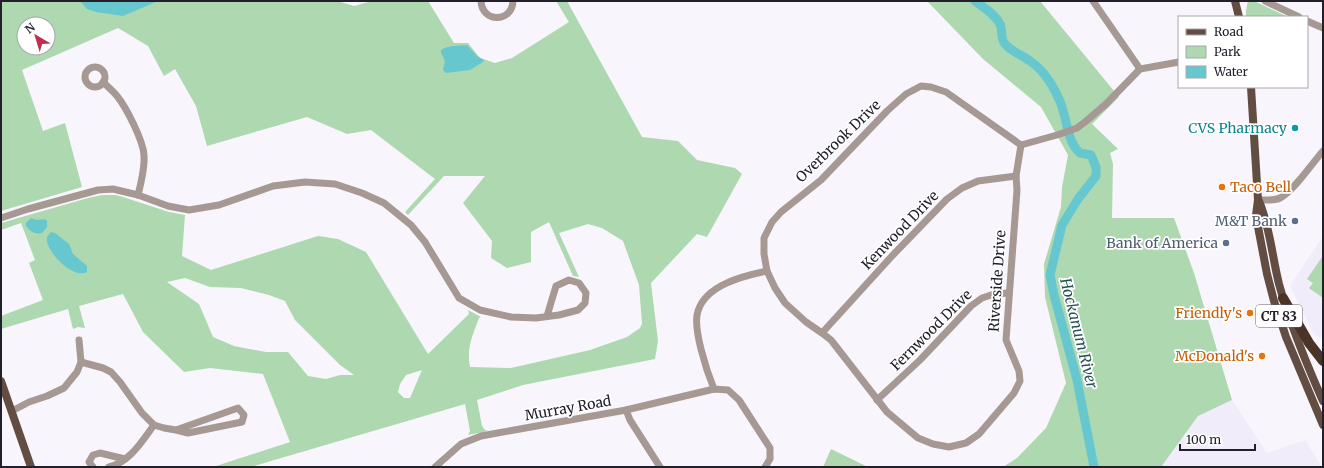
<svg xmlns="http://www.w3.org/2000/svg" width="1324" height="468" viewBox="0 0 1324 468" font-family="Merriweather,serif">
<rect width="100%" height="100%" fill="#f8f6fc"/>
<g fill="#f0ecfa">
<path d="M 1323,236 L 1323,340 L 1314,334 L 1290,286 Z"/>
<path d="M 1232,400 L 1267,453 L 1305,440 L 1322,467 L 1161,467 L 1198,416 Z"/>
</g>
<g fill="#add8b0" fill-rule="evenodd">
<path d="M 1,1 L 337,1 L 354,6 L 372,1 L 428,1 L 454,43 L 468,43 L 480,58 L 495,63 L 512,58 L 569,22 L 556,1 L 567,1 L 642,137 L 678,141 L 697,160 L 735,168 L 742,174 L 707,237 L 697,234 L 651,283 L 658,341 L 655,359 L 523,385 L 477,400 L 482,426 L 485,430 L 488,431 L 468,435 L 470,431 L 465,404 L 251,467 L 213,467 L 290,442 L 263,374 L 210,368 L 184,372 L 143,332 L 123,294 L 79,306 L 85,328 L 78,327 L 73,329 L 68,309 L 1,329 L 1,316 L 43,300 L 29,263 L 35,260 L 21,223 L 1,230 L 1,223 L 88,198 L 102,195 L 116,195 L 123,197 L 169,212 L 185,215 L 182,256 L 211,270 L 318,236 L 338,239 L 366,252 L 428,354 L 469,314 L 468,310 L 481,317 L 479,318 C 473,334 466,349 470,367 L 511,368 L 590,350 L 627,337 L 640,328 L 642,324 L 639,285 L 623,241 L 602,228 L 588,224 L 559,233 L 579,277 L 573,276 L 549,222 L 531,232 L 531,262 L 507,268 L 491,258 L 492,241 L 463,203 L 485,176 L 444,176 L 408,215 L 405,212 L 435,179 L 371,130 L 347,134 L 307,117 L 207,146 L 196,106 L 175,69 L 164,76 L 148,46 L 118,28 L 22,70 L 43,131 L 65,123 L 82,187 L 1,211 ZM 24,24 L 48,24 L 48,48 L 24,48 ZM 185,278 L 210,287 L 241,288 L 269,295 L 285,301 L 295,320 L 340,365 L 354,375 L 340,375 L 326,379 L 308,376 L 288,352 L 266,352 L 234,346 L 213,337 L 199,304 L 167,282 ZM 422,370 L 410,398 L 404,398 L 398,392 L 400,384 L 406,375 Z"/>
<path d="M 927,1 L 1040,1 L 1119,97 L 1092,124 L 1118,149 L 1110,153 L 1113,164 L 1112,218 L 1174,218 L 1194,273 L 1232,400 L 1198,416 L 1161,467 L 1003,467 L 1017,458 L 1046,428 L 1066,383 L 1045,297 L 1044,264 L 1061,207 L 1062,187 L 1068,155 L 1041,107 L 983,59 Z"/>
<path d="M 1248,1 L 1254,1 L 1288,17 L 1246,17 L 1246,10 Z"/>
<path d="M 1322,257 L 1323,257 L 1323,298 L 1309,288 L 1313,283 L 1307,279 Z"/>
<path d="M 831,449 L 868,467 L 823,467 Z"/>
</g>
<g fill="#67c7cf">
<path d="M 80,1 L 158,1 L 123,16 L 96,12 L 87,9 Z"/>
<path d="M 467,45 L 477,56 L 484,60 L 483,62 L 470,70 L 446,73 L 443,70 L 445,61 L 441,53 L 441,50 C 448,45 459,46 467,45 Z"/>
<path d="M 31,218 L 37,220 L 45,219 L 47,221 L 47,227 L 42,233 C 35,235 30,231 26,226 L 26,223 Z"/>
<path d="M 51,232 L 55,233 L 69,244 L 73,254 L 87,266 L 87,272 C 73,280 44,250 47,237 Z"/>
</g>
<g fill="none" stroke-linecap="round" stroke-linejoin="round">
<path stroke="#67c7cf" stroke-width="9" d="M 975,1 C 983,7 995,14 1000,24 C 1003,30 1000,38 1005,44 C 1012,52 1022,55 1030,61 C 1042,69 1052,84 1058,97 C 1067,113 1066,142 1080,153 L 1091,155 L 1096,167 L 1096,176 L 1078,199 L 1062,225 L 1050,275 L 1054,295 L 1077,380 L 1094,467"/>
<g stroke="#a69993" stroke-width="7">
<path d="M 481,1 C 482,23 512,23 513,1"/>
<path d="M 1093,1 L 1140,69"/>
<path d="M 1265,1 L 1299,17"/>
<path d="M 1307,21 L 1323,28"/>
<circle cx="95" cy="77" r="10"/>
<path d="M 103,82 C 108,87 113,91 117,96 C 126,107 143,140 144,155 C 145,168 141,183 138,195"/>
<path d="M 921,86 L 931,87 L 946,92 L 1021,145 L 1016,176 L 1017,190 L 1006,340 L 1019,371 L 1020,381 L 1014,393 L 979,434 L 966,443 L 949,447 L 933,444 L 918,438 L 887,412 L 831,340 L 822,333 L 806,322 L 785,303 L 775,288 L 767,271 L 764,254 L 764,238 L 772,222 L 781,212 L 821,180 L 887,111 L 906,94 Z"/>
<path d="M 1021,145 L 1057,135 L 1077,128 L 1085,122 L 1106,104 L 1140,69 L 1179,62"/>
<path d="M 1258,200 C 1266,200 1274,201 1280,198 C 1293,192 1313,162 1323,151"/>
<path d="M 1,218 L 28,209 L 98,190 L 113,189 L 138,195 L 168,206 L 189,210 L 219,205 L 273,186 L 305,182 L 335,184 L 362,193 L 384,203 L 411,225 L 425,242 L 459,298 L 480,310 L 511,317 L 536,318 L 559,315 L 578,310 L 585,303 L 586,293 L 579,283 L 569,280 L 556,286 L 547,316"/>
<path d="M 822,333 L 892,256 L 947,199 L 962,188 L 978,181 L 1016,176"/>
<path d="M 81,362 L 103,368 L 111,372 L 120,382 L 142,413 L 154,425 L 164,428 L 176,430 L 188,433 L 242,422 L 244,415 L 238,408 L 176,430"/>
<path d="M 714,389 C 707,372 692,327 698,311 C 706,285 743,276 767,271"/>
<path d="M 877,400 L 920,360 L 971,306 L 982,298 L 994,294 L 1009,293"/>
<path d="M 626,410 L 630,420 L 660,467"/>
<path d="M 12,411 L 29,402 L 47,396 L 64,388 L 77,372 L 81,362 L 79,340"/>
<path d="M 93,467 L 89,462 L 93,455 L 100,453 L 125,459"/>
<path d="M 109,467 C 130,462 142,441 154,425"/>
<path d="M 435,467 L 461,444 L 481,436 L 626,410 L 714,389 L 728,390 L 739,400 L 770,448 L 770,459 L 765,467"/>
</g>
<g stroke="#634d43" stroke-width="8">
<path d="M 1235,1 L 1239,17"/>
<path d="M 1251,87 L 1258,200 L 1256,215 L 1259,232 L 1267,274 L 1274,301 L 1286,337 L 1323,425"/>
<path d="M 1259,201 C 1270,227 1272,256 1279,284 C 1290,324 1306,363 1323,401"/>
<path d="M 1,381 L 31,467"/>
</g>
<path stroke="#4c3328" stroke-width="10" d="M 1283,298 L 1309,343 L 1323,361"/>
</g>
<circle fill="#0f9aa8" stroke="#fff" stroke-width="1.5" cx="1295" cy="128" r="4"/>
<g fill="#e8710a" stroke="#fff" stroke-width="1.5">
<circle cx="1222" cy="187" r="4"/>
<circle cx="1250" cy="313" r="4"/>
<circle cx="1262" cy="356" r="4"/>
</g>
<g fill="#5c6f8a" stroke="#fff" stroke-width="1.5">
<circle cx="1295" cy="221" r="4"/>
<circle cx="1226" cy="243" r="4"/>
</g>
<g text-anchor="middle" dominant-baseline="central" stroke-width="3.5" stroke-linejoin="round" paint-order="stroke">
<rect fill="#fff" stroke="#65636b" stroke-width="1" x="1256" y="305" width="46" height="22" rx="3"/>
<g font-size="13" font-weight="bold" fill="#23202b">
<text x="1279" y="316">CT 83</text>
</g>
<g font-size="14" fill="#0d838f" stroke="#fff" text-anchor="end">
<text x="1287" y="128">CVS Pharmacy</text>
</g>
<g font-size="14" fill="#23202b" stroke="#fff">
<text transform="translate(838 141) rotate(-44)">Overbrook Drive</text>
<text transform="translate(900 230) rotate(-46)">Kenwood Drive</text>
<text transform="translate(997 281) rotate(-86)">Riverside Drive</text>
<text transform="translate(931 330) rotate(-45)">Fernwood Drive</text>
<text transform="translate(568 408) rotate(-10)">Murray Road</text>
</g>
<g font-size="14" fill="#c56008" stroke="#fff" text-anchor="end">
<text x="1230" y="187" text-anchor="start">Taco Bell</text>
<text x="1242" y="313">Friendly's</text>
<text x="1254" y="356">McDonald's</text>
</g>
<g font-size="14" fill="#4e5e75" stroke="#fff" text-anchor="end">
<text x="1287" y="221">M&amp;T Bank</text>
<text x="1218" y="243">Bank of America</text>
</g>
<g font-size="15" font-style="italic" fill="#265255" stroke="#fff">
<text transform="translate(1079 333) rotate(76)">Hockanum River</text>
</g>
</g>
<rect width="1324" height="468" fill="none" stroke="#23202b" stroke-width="4"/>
<rect x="1178" y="16" width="130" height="72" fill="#ffffff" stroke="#a7a6aa"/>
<rect x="1186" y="29" width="20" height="6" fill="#634d43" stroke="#a7a6aa"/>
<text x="1214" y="36" font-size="12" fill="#23202b">Road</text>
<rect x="1186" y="46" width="20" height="12" fill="#add8b0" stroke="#a7a6aa"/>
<text x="1214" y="56" font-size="12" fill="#23202b">Park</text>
<rect x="1186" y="66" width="20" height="12" fill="#67c7cf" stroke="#a7a6aa"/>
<text x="1214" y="76" font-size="12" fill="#23202b">Water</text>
<g transform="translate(36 36) rotate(322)"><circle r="19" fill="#ffffff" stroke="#a7a6aa"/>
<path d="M0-3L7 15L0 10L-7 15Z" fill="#c02f4d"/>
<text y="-6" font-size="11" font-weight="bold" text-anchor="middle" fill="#23202b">N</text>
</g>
<path d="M1180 444v6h75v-6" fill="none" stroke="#23202b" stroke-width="2"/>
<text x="1186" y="444" font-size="12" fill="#23202b" stroke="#ffffff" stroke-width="3" paint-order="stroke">100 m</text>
</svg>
